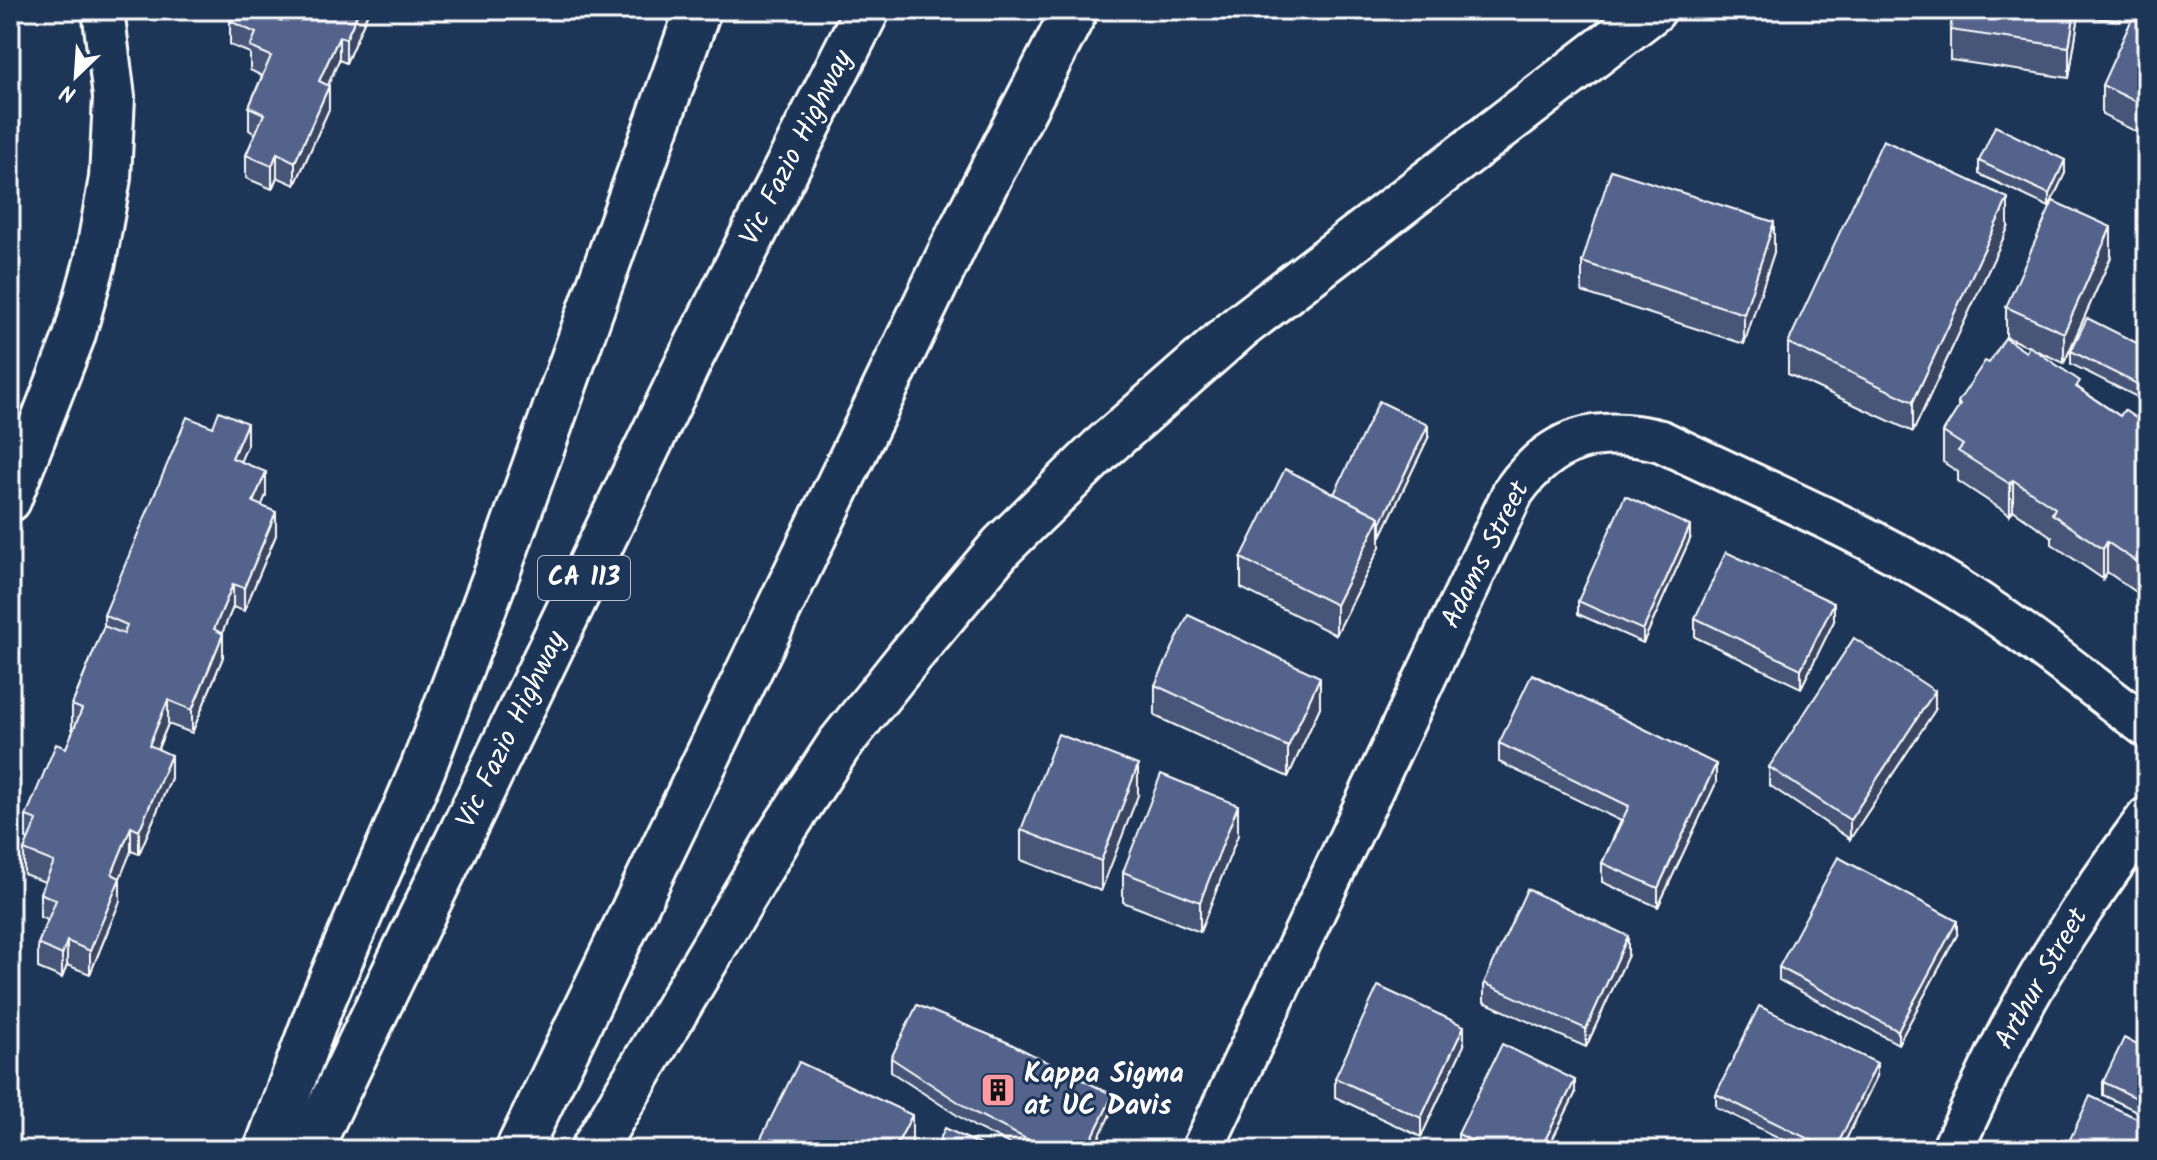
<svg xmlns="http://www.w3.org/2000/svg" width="2157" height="1160" viewBox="0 0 2157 1160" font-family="Kalam,sans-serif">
<rect width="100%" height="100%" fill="#1d3557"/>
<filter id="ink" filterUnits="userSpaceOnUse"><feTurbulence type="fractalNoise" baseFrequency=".0125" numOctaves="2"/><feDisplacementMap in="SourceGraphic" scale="16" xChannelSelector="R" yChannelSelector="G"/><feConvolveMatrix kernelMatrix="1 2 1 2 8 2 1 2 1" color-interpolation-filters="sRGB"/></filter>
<g filter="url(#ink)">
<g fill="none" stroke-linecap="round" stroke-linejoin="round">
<g stroke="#fff" stroke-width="46">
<g id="street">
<path d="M 10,501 L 74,337 L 95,262 L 110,178 L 114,97 L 103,10"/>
<path d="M 1202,1150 L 1513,492 C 1552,437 1597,425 1661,441 C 1754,486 1851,526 1939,578 C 2013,621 2079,676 2147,727"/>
<path d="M 1952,1150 C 1975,1102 1996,1053 2022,1007 C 2059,940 2102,879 2147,818"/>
</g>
</g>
<g stroke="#fff" stroke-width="50">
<g id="highway">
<path d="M 267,1150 L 321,1004 L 423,768 L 498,570 L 698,10"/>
<path d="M 309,1150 L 688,363 L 867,10"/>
<path d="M 518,1150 L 960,233 L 1075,10"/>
<path d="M 593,1150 L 782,832 L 839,745 L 910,656 L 1002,546 L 1101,449 L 1240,327 L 1653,10"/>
</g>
</g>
<use href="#street" stroke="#1d3557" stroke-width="40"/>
<use href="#highway" stroke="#1d3557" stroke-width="44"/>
</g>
<g fill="#475678" stroke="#fff" stroke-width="2">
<path d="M 369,10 L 346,63 L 339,60 L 328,85 L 329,109 L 295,185 L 277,177 L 272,189 L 246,178 L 246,155 L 255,134 L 249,130 L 249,107 L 262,76 L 250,70 L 250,53 L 230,45 L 230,21 Z"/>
<path d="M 1954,10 L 2122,10 L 2120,21 L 2079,15 L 2069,78 L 1950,60 L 1950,30 Z"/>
<path d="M 2147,10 L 2147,137 L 2102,115 L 2102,85 Z"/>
<path d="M 1979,161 L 2065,173 L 2049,207 L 1979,174 Z"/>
<path d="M 2008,228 L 1913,432 L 1788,374 L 1788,343 Z"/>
<path d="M 1774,252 L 1744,344 L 1582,292 L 1582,262 Z"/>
<path d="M 2111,257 L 2064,363 L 2035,350 L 2080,389 L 2120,416 L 2147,426 L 2147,609 L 2145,607 L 2145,598 L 2107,572 L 2103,579 L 2052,544 L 2052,537 L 2013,510 L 2010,515 L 1958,481 L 1958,472 L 1943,462 L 1943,432 L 1958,409 L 1958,402 L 1989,363 L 2026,352 L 2029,347 L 2006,337 L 2006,307 Z"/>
<path d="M 2147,348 L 2147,402 L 2071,364 L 2071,351 Z"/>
<path d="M 213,427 L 247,446 L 240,461 L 266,495 L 261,506 L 276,535 L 244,611 L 233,607 L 222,633 L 223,657 L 192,733 L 168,724 L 158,749 L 171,778 L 139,854 L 131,851 L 120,877 L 120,901 L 90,974 L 67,965 L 62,978 L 38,968 L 38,944 L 48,920 L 40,917 L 40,893 L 45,882 L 24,874 L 24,850 L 29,840 L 26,839 L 26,816 L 66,748 L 74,730 L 72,729 L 72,705 L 104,626 L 104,615 Z"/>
<path d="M 1428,438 L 1381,536 L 1380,535 L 1380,547 L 1336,635 L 1241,588 L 1241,558 L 1334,494 Z"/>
<path d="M 1690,539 L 1643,643 L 1578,614 L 1578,601 Z"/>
<path d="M 1695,618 L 1834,621 L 1801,688 L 1695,637 Z"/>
<path d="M 1155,685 L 1320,707 L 1288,777 L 1155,716 Z"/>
<path d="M 1935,710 L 1850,839 L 1769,785 L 1769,767 Z"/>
<path d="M 1499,743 L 1716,783 L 1658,907 L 1602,882 L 1602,863 L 1621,821 L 1499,762 Z"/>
<path d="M 1138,795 L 1101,891 L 1021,860 L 1021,830 Z"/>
<path d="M 1238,835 L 1200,932 L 1123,902 L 1123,872 Z"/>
<path d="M 1957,935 L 1898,1044 L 1779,980 L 1779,967 Z"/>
<path d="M 1628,955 L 1586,1047 L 1484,1002 L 1484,983 Z"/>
<path d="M 2147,1007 L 2147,1039 L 2139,1036 L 2139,1022 Z"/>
<path d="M 1464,1045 L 1421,1137 L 1335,1097 L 1335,1078 Z"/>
<path d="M 2147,1050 L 2147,1116 L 2103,1095 L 2103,1082 Z"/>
<path d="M 891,1058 L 1113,1108 L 1093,1150 L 1022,1150 L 975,1127 L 891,1072 Z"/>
<path d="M 1877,1076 L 1841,1150 L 1804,1150 L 1716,1107 L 1716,1094 Z"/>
<path d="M 1575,1094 L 1547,1150 L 1464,1150 L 1458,1147 L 1458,1134 Z"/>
</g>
<g fill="#3a4662" stroke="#fff" stroke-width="2">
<path d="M 16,10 L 17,24 L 10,141 L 10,110 Z"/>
<path d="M 359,10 L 369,10 L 346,63 L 346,39 Z"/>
<path d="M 2075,10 L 2079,10 L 2079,15 L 2069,78 L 2069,47 Z"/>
<path d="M 339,37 L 339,60 L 319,105 L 319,81 Z"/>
<path d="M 329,86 L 329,109 L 295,185 L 295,162 Z"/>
<path d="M 18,145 L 18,176 L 10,241 L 10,211 Z"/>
<path d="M 277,153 L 277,177 L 272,189 L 272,166 Z"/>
<path d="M 2065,160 L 2065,173 L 2049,207 L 2049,194 Z"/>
<path d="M 2008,198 L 2008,228 L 1913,432 L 1913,402 Z"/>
<path d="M 1774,222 L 1774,252 L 1744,344 L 1744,314 Z"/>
<path d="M 2111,227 L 2111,257 L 2064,363 L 2064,333 Z"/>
<path d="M 17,298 L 17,328 L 10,343 L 10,313 Z"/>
<path d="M 247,423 L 247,446 L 232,481 L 232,458 Z"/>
<path d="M 1428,425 L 1428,438 L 1381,536 L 1381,523 Z"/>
<path d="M 266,472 L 266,495 L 253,526 L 253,502 Z"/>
<path d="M 2013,480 L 2013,510 L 2010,515 L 2010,484 Z"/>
<path d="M 276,512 L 276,535 L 244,611 L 244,588 Z"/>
<path d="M 1380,517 L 1380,547 L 1336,635 L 1336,605 Z"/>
<path d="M 1690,526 L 1690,539 L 1643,643 L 1643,630 Z"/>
<path d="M 2107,542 L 2107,572 L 2103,579 L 2103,549 Z"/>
<path d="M 233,584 L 233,607 L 214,653 L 214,629 Z"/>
<path d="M 1834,603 L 1834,621 L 1801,688 L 1801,669 Z"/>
<path d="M 223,634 L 223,657 L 192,733 L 192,710 Z"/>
<path d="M 1320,677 L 1320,707 L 1288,777 L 1288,747 Z"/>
<path d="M 1935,691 L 1935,710 L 1850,839 L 1850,820 Z"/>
<path d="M 168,700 L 168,724 L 149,769 L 149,745 Z"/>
<path d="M 171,755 L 171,778 L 139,854 L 139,831 Z"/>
<path d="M 1716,764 L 1716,783 L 1658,907 L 1658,888 Z"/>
<path d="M 1138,765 L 1138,795 L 1101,891 L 1101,861 Z"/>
<path d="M 1238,805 L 1238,835 L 1200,932 L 1200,902 Z"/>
<path d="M 131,827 L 131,851 L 112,898 L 112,874 Z"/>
<path d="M 120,878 L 120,901 L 90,974 L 90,951 Z"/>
<path d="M 1957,921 L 1957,935 L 1898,1044 L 1898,1031 Z"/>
<path d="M 1628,936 L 1628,955 L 1586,1047 L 1586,1029 Z"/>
<path d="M 67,941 L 67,965 L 62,978 L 62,955 Z"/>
<path d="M 1464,1026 L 1464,1045 L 1421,1137 L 1421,1118 Z"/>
<path d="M 1877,1063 L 1877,1076 L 1841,1150 L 1835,1150 Z"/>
<path d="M 1575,1080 L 1575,1094 L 1547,1150 L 1540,1150 Z"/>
<path d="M 1113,1095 L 1113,1108 L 1093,1150 L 1086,1150 Z"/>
<path d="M 912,1115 L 912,1145 L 909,1150 L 894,1150 Z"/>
</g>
<g fill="#53648c" stroke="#fff" stroke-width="2">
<path d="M 10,10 L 16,10 L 10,110 Z"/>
<path d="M 235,10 L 359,10 L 346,39 L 339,37 L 319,81 L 329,86 L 295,162 L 277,153 L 272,166 L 246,155 L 264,114 L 249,107 L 271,56 L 250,47 L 256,33 L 230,21 Z"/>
<path d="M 1954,10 L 2075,10 L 2069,47 L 1950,30 Z"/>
<path d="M 2136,10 L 2147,10 L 2147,107 L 2102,85 Z"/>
<path d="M 1995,126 L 2065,160 L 2049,194 L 1979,161 Z"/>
<path d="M 1883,140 L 2008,198 L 1913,402 L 1788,343 Z"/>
<path d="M 10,145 L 18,145 L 10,211 Z"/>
<path d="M 1611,170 L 1774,222 L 1744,314 L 1582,262 Z"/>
<path d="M 2053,201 L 2111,227 L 2064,333 L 2006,307 Z"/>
<path d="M 10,294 L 17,298 L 10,313 Z"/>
<path d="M 2087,318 L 2147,348 L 2147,389 L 2071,351 Z"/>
<path d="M 2005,338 L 2026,352 L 2029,346 L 2080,381 L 2076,387 L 2120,416 L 2124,410 L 2147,426 L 2147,569 L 2107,542 L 2103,549 L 2052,514 L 2055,508 L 2013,480 L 2010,484 L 1958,451 L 1963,445 L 1943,432 L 1960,405 L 1958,402 L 1985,361 L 1989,363 Z"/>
<path d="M 1379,401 L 1428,425 L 1381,523 L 1380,522 L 1380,517 L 1334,494 Z"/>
<path d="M 219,411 L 247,423 L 232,458 L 266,472 L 253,502 L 276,512 L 244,588 L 233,584 L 214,629 L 223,634 L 192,710 L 168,700 L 149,745 L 171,755 L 139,831 L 131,827 L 112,874 L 120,878 L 90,951 L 67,941 L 62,955 L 38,944 L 56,900 L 40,893 L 54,862 L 24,850 L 37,820 L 26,816 L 56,744 L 66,748 L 82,709 L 72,705 L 104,626 L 124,634 L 127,625 L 104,615 L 187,417 L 213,427 Z"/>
<path d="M 1285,469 L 1380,517 L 1336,605 L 1241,558 Z"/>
<path d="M 1625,496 L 1690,526 L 1643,630 L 1578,601 Z"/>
<path d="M 1726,552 L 1834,603 L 1801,669 L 1695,618 Z"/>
<path d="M 1188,615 L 1320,677 L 1288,747 L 1155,685 Z"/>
<path d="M 1854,638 L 1935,691 L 1850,820 L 1769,767 Z"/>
<path d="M 1532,674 L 1716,764 L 1658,888 L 1602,863 L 1629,806 L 1499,743 Z"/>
<path d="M 1058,734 L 1138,765 L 1101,861 L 1021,830 Z"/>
<path d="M 1161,774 L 1238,805 L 1200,902 L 1123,872 Z"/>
<path d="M 1838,857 L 1957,921 L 1898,1031 L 1779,967 Z"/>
<path d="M 1527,889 L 1628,936 L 1586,1029 L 1484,983 Z"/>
<path d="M 1378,986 L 1464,1026 L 1421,1118 L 1335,1078 Z"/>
<path d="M 917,1005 L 1009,1043 L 1113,1095 L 1086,1150 L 1048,1150 L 975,1113 L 891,1058 Z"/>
<path d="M 1759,1006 L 1877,1063 L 1835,1150 L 1831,1150 L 1716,1094 Z"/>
<path d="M 2147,1007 L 2147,1026 L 2139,1022 Z"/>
<path d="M 2124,1038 L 2147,1050 L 2147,1103 L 2103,1082 Z"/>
<path d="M 1502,1044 L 1575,1080 L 1540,1150 L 1491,1150 L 1458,1134 Z"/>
<path d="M 799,1062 L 912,1115 L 894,1150 L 755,1150 Z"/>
<path d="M 2090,1096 L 2147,1123 L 2147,1150 L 2070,1150 L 2066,1148 Z"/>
<path d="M 945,1128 L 991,1150 L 935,1150 Z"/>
<path d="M 1701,1140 L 1720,1150 L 1696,1150 Z"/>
</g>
</g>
<defs>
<g id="building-square" transform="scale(1.8)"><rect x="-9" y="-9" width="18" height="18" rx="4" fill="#ff9aa2" stroke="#1d3557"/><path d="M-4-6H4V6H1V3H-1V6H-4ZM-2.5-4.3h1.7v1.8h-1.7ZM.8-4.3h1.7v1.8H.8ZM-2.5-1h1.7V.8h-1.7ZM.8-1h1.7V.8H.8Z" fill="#111"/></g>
</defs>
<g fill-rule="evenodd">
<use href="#building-square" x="998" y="1090"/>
</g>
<g text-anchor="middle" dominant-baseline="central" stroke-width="6" stroke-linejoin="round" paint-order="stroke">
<rect fill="#1d3557" stroke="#bbc2cd" stroke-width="2" x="538" y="556" width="92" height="44" rx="6"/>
<g font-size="26" font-weight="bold" fill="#fff">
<text x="584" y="578">CA 113</text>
</g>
<g font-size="28" fill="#fff" stroke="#1d3557">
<text transform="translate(797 148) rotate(-63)">Vic Fazio Highway</text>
<text transform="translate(1486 555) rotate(-63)">Adams Street</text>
<text transform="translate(512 730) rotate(-64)">Vic Fazio Highway</text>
<text transform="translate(2042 979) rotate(-60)">Arthur Street</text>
</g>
<g font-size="28" font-weight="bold" fill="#fff" stroke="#1d3557" text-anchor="start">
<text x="1024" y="1074">Kappa Sigma<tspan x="1024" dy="32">at UC Davis</tspan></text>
</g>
</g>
<rect width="2157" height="1160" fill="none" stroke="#1d3557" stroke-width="40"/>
<rect x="20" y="20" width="2117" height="1120" fill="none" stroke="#fff" stroke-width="3" filter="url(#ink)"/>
<g transform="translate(76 76) rotate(205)" stroke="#1d3557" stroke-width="6" paint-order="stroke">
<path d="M0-6L14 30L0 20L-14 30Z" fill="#ffffff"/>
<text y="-12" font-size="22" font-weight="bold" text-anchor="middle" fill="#ffffff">N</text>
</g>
</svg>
